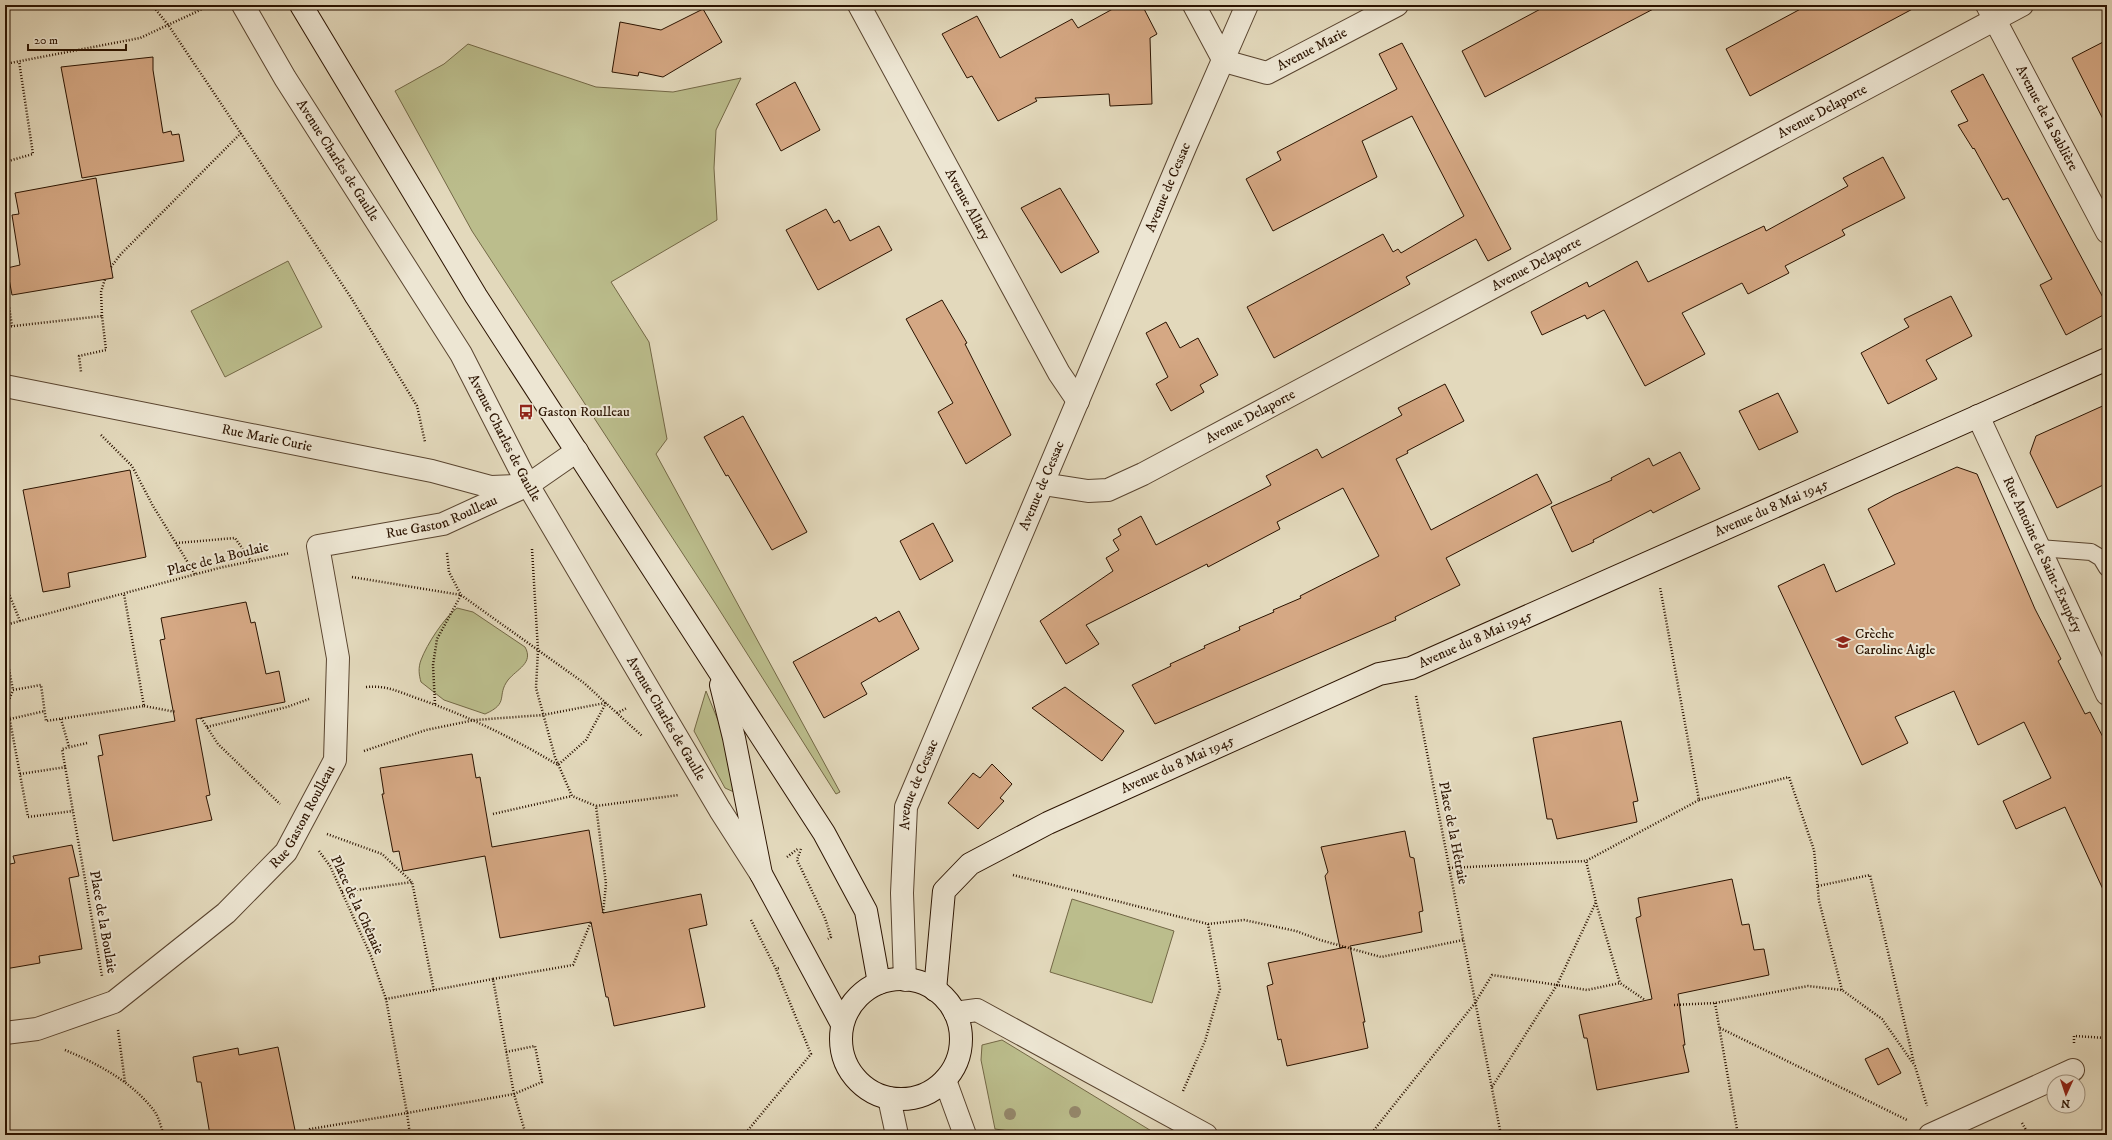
<svg xmlns="http://www.w3.org/2000/svg" width="2112" height="1140" viewBox="0 0 2112 1140" font-family="'IM FELL DW Pica',serif">
<rect width="100%" height="100%" fill="#e3d9bc"/>
<filter id="stains"><feTurbulence type="fractalNoise" baseFrequency=".005" numOctaves="4"/><feColorMatrix values="0 0 0 0 .2 0 0 0 0 .09 0 0 0 0 .02 0 0 0 .5 -.17"/></filter>
<radialGradient id="worn" r=".72"><stop offset=".6" stop-color="#630" stop-opacity="0"/><stop offset="1" stop-color="#630" stop-opacity=".3"/></radialGradient>
<g fill="#bbbd8c" stroke="#736846">
<path d="M 468,44 L 596,87 L 673,92 L 741,78 L 716,130 L 714,168 L 717,220 L 611,282 L 649,342 L 667,439 L 656,454 L 840,792 L 836,794 L 715,603 L 472,231 L 395,91 L 444,64 Z"/>
<path d="M 288,261 L 322,327 L 225,377 L 191,311 Z"/>
<path d="M 457,608 L 473,612 L 525,647 C 534,663 517,669 508,680 C 496,696 510,703 485,714 L 444,700 L 421,682 C 419,675 418,668 421,660 C 427,644 444,618 457,608 Z"/>
<path d="M 706,691 L 724,735 L 734,792 L 725,788 L 694,731 Z"/>
<path d="M 1072,899 L 1174,931 L 1152,1003 L 1050,972 Z"/>
<path d="M 1002,1040 L 1158,1135 L 1039,1135 L 995,1129 L 981,1060 L 982,1045 Z"/>
</g>
<g fill="#d5a884" stroke="#2b1300">
<path d="M 1120,5 L 1142,5 L 1157,34 L 1150,38 L 1152,104 L 1110,106 L 1109,94 L 1035,98 L 1037,101 L 998,121 L 972,76 L 967,78 L 942,34 L 977,16 L 1000,58 L 1072,19 L 1078,28 Z"/>
<path d="M 1548,5 L 1661,5 L 1485,97 L 1462,51 Z"/>
<path d="M 1808,5 L 1920,5 L 1750,96 L 1726,49 Z"/>
<path d="M 703,9 L 722,42 L 663,77 L 639,72 L 638,76 L 612,72 L 620,22 L 661,30 Z"/>
<path d="M 2107,40 L 2107,127 L 2072,58 Z"/>
<path d="M 1402,43 L 1511,249 L 1488,261 L 1476,239 L 1406,277 L 1410,284 L 1274,358 L 1247,307 L 1383,234 L 1393,252 L 1398,249 L 1401,253 L 1464,216 L 1412,116 L 1362,141 L 1377,177 L 1273,231 L 1246,179 L 1281,160 L 1277,152 L 1397,89 L 1379,54 Z"/>
<path d="M 153,57 L 153,70 L 163,133 L 171,131 L 172,135 L 179,134 L 184,161 L 82,178 L 61,67 Z"/>
<path d="M 1983,74 L 2107,305 L 2107,313 L 2066,335 L 2040,285 L 2052,279 L 2008,198 L 2003,200 L 1974,148 L 1973,149 L 1958,125 L 1968,121 L 1951,91 Z"/>
<path d="M 795,82 L 820,130 L 781,151 L 756,104 Z"/>
<path d="M 1883,157 L 1905,198 L 1842,230 L 1845,235 L 1785,266 L 1789,273 L 1748,294 L 1742,283 L 1682,313 L 1705,354 L 1645,386 L 1604,310 L 1587,319 L 1585,315 L 1542,335 L 1531,312 L 1587,282 L 1589,287 L 1637,261 L 1648,282 L 1764,226 L 1766,231 L 1848,186 L 1843,178 Z"/>
<path d="M 96,178 L 113,278 L 12,295 L 7,268 L 20,265 L 12,215 L 19,214 L 15,193 Z"/>
<path d="M 1060,188 L 1099,252 L 1061,273 L 1021,208 Z"/>
<path d="M 826,209 L 834,223 L 839,220 L 850,241 L 879,226 L 892,250 L 818,290 L 786,230 Z"/>
<path d="M 1951,296 L 1972,336 L 1926,360 L 1937,379 L 1888,404 L 1861,353 L 1909,327 L 1904,319 Z"/>
<path d="M 942,300 L 967,343 L 965,344 L 1011,435 L 966,464 L 938,412 L 953,403 L 906,319 Z"/>
<path d="M 1166,322 L 1180,348 L 1198,338 L 1218,375 L 1200,385 L 1204,392 L 1171,411 L 1156,384 L 1168,377 L 1146,333 Z"/>
<path d="M 1445,384 L 1464,421 L 1407,451 L 1408,453 L 1396,459 L 1431,530 L 1537,474 L 1552,503 L 1446,558 L 1460,585 L 1395,617 L 1396,620 L 1155,724 L 1132,685 L 1171,666 L 1170,664 L 1205,648 L 1204,646 L 1240,630 L 1239,627 L 1274,612 L 1273,610 L 1301,598 L 1300,596 L 1379,556 L 1343,488 L 1277,522 L 1280,529 L 1208,567 L 1207,564 L 1086,625 L 1099,644 L 1066,664 L 1040,621 L 1113,571 L 1106,558 L 1119,550 L 1113,540 L 1121,535 L 1118,529 L 1141,516 L 1156,545 L 1271,485 L 1266,476 L 1317,449 L 1322,458 L 1402,415 L 1398,408 Z"/>
<path d="M 1778,393 L 1798,432 L 1759,450 L 1739,411 Z"/>
<path d="M 2107,404 L 2107,483 L 2057,508 L 2030,453 L 2036,436 Z"/>
<path d="M 743,416 L 807,532 L 772,550 L 728,475 L 726,476 L 704,437 Z"/>
<path d="M 1680,452 L 1700,489 L 1653,513 L 1651,510 L 1593,540 L 1594,542 L 1572,552 L 1551,507 L 1612,480 L 1611,478 L 1649,458 L 1653,466 Z"/>
<path d="M 1957,467 L 1977,474 L 2035,609 L 2061,659 L 2058,661 L 2085,714 L 2090,712 L 2107,745 L 2107,898 L 2065,807 L 2016,829 L 2003,801 L 2051,778 L 2024,722 L 1978,745 L 1954,691 L 1895,717 L 1908,743 L 1862,765 L 1778,586 L 1824,564 L 1836,592 L 1895,564 L 1868,509 L 1894,495 Z"/>
<path d="M 130,470 L 146,557 L 68,573 L 70,587 L 43,592 L 23,490 Z"/>
<path d="M 933,523 L 953,561 L 920,580 L 900,541 Z"/>
<path d="M 246,602 L 251,623 L 255,622 L 266,674 L 279,671 L 285,702 L 196,719 L 210,795 L 206,796 L 212,820 L 113,841 L 98,756 L 103,755 L 99,735 L 175,721 L 160,640 L 165,639 L 161,618 Z"/>
<path d="M 899,611 L 919,649 L 861,683 L 867,694 L 824,718 L 793,662 L 876,617 L 879,622 Z"/>
<path d="M 1065,687 L 1124,731 L 1102,761 L 1032,708 Z"/>
<path d="M 1621,721 L 1638,801 L 1633,802 L 1637,822 L 1557,839 L 1552,819 L 1547,819 L 1533,738 Z"/>
<path d="M 472,754 L 476,778 L 480,777 L 492,847 L 589,830 L 603,913 L 701,894 L 707,925 L 689,929 L 705,1007 L 614,1026 L 608,997 L 606,997 L 591,922 L 500,938 L 485,856 L 403,871 L 399,851 L 393,852 L 382,794 L 384,794 L 380,768 Z"/>
<path d="M 992,764 L 1012,784 L 1000,798 L 1004,801 L 978,829 L 948,803 L 973,773 L 980,778 Z"/>
<path d="M 1405,831 L 1410,857 L 1414,858 L 1423,911 L 1419,912 L 1422,932 L 1350,946 L 1365,1022 L 1363,1022 L 1368,1048 L 1287,1066 L 1281,1039 L 1278,1040 L 1267,986 L 1273,984 L 1268,963 L 1346,947 L 1340,948 L 1325,876 L 1328,872 L 1321,847 Z"/>
<path d="M 72,845 L 79,876 L 69,878 L 82,949 L 39,956 L 40,963 L 5,969 L 5,865 L 15,863 L 13,856 Z"/>
<path d="M 1732,879 L 1742,925 L 1749,924 L 1754,950 L 1764,949 L 1769,975 L 1678,994 L 1685,1045 L 1683,1045 L 1689,1072 L 1597,1090 L 1587,1038 L 1584,1038 L 1579,1015 L 1652,999 L 1636,918 L 1641,916 L 1638,898 Z"/>
<path d="M 278,1047 L 296,1135 L 210,1135 L 201,1082 L 197,1082 L 193,1057 L 238,1048 L 239,1055 Z"/>
<path d="M 1888,1048 L 1901,1073 L 1878,1085 L 1865,1059 Z"/>
</g>
<g fill="none" stroke-linecap="round" stroke-linejoin="round">
<g stroke="#59442f" stroke-width="18">
<path id="lane" d="M 2039,548 L 2091,552 L 2101,558 L 2107,568"/>
</g>
<g stroke="#59442f" stroke-width="24">
<g id="street">
<path id="s1" d="M 243,5 L 285,78 L 461,354 L 528,485 L 720,810 L 761,874"/>
<path id="s2" d="M 859,5 L 1059,373 L 1078,401"/>
<path id="s3" d="M 1194,5 L 1224,61 L 1267,73 L 1397,5"/>
<path id="s4" d="M 1987,5 L 2107,232"/>
<path id="s5" d="M 5,386 L 432,471 L 491,487 L 517,486"/>
<path id="s6" d="M 1978,416 L 2107,694"/>
<path id="s7" d="M 1043,484 L 1088,491 L 1108,490 L 1143,474 L 2022,5"/>
<path id="s8" d="M 905,980 L 902,893 L 906,807 L 1186,145 L 1247,5"/>
<path d="M 955,1013 L 977,1010 L 1206,1135"/>
<path id="s9" d="M 5,1033 L 37,1029 L 114,1002 L 226,913 L 286,852 L 335,760 L 338,658 L 318,546 L 443,524 L 528,485 L 577,451"/>
<path d="M 945,1080 L 965,1135"/>
<path d="M 889,1098 L 897,1135"/>
<path d="M 1930,1135 L 2073,1070"/>
</g>
</g>
<g stroke="#2b1300" stroke-width="24">
<g id="secondary">
<path d="M 301,5 L 476,296 L 824,833 L 866,911 L 879,983"/>
<path d="M 721,685 L 734,738 L 761,874 L 842,1024"/>
<circle cx="901" cy="1039" r="60"/>
<path id="s10" d="M 935,990 L 944,891 L 970,864 L 1048,823 L 1379,674 L 1411,668 L 2107,359"/>
</g>
</g>
<g stroke="#2b1300" stroke-width="2.5" stroke-dasharray="1 2" stroke-linecap="butt">
<path d="M 152,5 L 169,26 L 350,296 L 417,406 L 425,442"/>
<path d="M 5,64 L 140,38 L 211,5"/>
<path d="M 5,162 L 33,154 L 19,61"/>
<path d="M 111,267 L 120,255 L 241,133"/>
<path d="M 5,281 L 12,326"/>
<path d="M 102,316 L 101,292 L 105,279"/>
<path d="M 5,327 L 102,316 L 106,350 L 79,356 L 81,372"/>
<path d="M 101,435 L 132,466 L 153,506 L 195,574"/>
<path d="M 176,543 L 235,538 L 251,561"/>
<path d="M 532,549 L 538,650 L 536,688 L 555,757 L 572,796 L 596,806"/>
<path d="M 447,553 L 449,572 L 461,595 L 584,683 L 642,736"/>
<path d="M 352,577 L 461,595 L 437,639 L 433,665 L 435,704"/>
<path d="M 5,584 L 20,621"/>
<path d="M 5,625 L 219,568 L 290,553"/>
<path d="M 5,649 L 13,690"/>
<path d="M 366,687 C 387,685 399,692 419,699 C 468,716 513,738 558,765 L 586,740 L 606,703"/>
<path d="M 13,690 L 41,685 L 46,721 L 144,706 L 124,594"/>
<path d="M 1416,696 L 1501,1135"/>
<path d="M 5,705 L 7,705 L 13,690"/>
<path d="M 7,705 L 28,817 L 73,811"/>
<path d="M 144,706 L 176,712"/>
<path d="M 617,713 L 627,708"/>
<path d="M 201,718 L 218,744 L 280,804"/>
<path d="M 10,719 L 45,711"/>
<path d="M 61,719 L 69,747"/>
<path d="M 207,727 L 287,707 L 309,699"/>
<path d="M 87,743 L 62,749 L 102,976"/>
<path d="M 364,751 L 426,730 L 475,720 L 543,715 L 605,703"/>
<path d="M 20,774 L 66,767"/>
<path d="M 1699,800 L 1789,777 L 1814,850 L 1819,901 L 1842,990"/>
<path d="M 493,814 L 572,796"/>
<path d="M 327,834 L 382,854 L 412,882"/>
<path d="M 801,849 L 797,860 L 825,918 L 831,937 L 828,939"/>
<path d="M 319,851 L 330,866 L 371,956 L 386,999"/>
<path d="M 787,857 L 799,848"/>
<path d="M 1449,868 L 1586,861 L 1699,800 L 1660,587"/>
<path d="M 1013,875 L 1208,924 L 1244,920 L 1296,931 L 1320,940 L 1381,957 L 1463,940"/>
<path d="M 1818,886 L 1870,875 L 1914,1063"/>
<path d="M 342,892 L 412,882 L 434,991"/>
<path d="M 1596,903 L 1620,983"/>
<path d="M 603,913 L 606,884 L 596,806 L 679,795"/>
<path d="M 751,920 L 776,969 L 779,968"/>
<path d="M 493,979 L 573,965 L 591,922"/>
<path d="M 1715,1003 L 1738,1135"/>
<path d="M 1674,1005 L 1715,1003 L 1808,986 L 1842,990 L 1882,1019 L 1915,1066 L 1927,1106"/>
<path d="M 1720,1028 L 1907,1120"/>
<path d="M 118,1030 L 125,1082"/>
<path d="M 2074,1043 L 2074,1036 L 2107,1038"/>
<path d="M 65,1050 C 98,1064 133,1082 155,1112 C 159,1118 161,1128 164,1135"/>
<path d="M 506,1052 L 535,1046 L 542,1082 L 514,1094 L 407,1113 L 386,999 L 493,979 L 514,1094 L 526,1135"/>
<path d="M 1492,1087 L 1557,985 L 1587,990 L 1620,983 L 1645,1000"/>
<path d="M 1183,1091 L 1205,1041 L 1220,989 L 1208,924"/>
<path d="M 2022,1123 L 2029,1135"/>
<path d="M 307,1135 L 310,1129 L 407,1113 L 410,1135"/>
<path d="M 744,1135 L 811,1054 L 776,969"/>
<path d="M 1370,1135 L 1475,1003 L 1492,975 L 1557,985 L 1596,902 L 1586,861"/>
</g>
<use href="#lane" stroke="#ede6d3" stroke-width="16"/>
<use href="#street" stroke="#ede6d3" stroke-width="22"/>
<use href="#secondary" stroke="#ede6d3" stroke-width="22"/>
</g>
<g fill="#95886c">
<circle cx="1075" cy="1112" r="6"/>
<circle cx="1010" cy="1114" r="6"/>
</g>
<defs>
<g id="bus-bare" transform="scale(1.2)"><path d="M-5-6H5V4H4V6H2V4H-2V6H-4V4H-5ZM-3.5-4V0h7V-4ZM-3.5 1.2v1.5H-2V1.2ZM2 1.2v1.5H3.5V1.2Z" fill="#8f2418" stroke="#ede6d3" stroke-width="2.5" paint-order="stroke"/></g>
<g id="school-bare" transform="scale(1.2)"><path d="M0-5L7-2L0 1L-7-2ZM-4 1L0 2.5L4 1V4Q0 6-4 4Z" fill="#8f2418" stroke="#ede6d3" stroke-width="2.5" paint-order="stroke"/></g>
</defs>
<g fill-rule="evenodd">
<use href="#bus-bare" x="526" y="412"/>
<use href="#school-bare" x="1843" y="642"/>
</g>
<g text-anchor="middle" dominant-baseline="central" stroke-width="4" stroke-linejoin="round" paint-order="stroke">
<g font-size="14" fill="#2b1300" stroke="#ede6d3">
<text stroke="none"><textPath href="#s3" startOffset="159">Avenue Marie</textPath></text>
<text stroke="none"><textPath href="#s7" startOffset="874">Avenue Delaporte</textPath></text>
<text stroke="none"><textPath href="#s4" startOffset="128">Avenue de la Sablière</textPath></text>
<text stroke="none"><textPath href="#s1" startOffset="182">Avenue Charles de Gaulle</textPath></text>
<text stroke="none"><textPath href="#s8" startOffset="846">Avenue de Cessac</textPath></text>
<text stroke="none"><textPath href="#s2" startOffset="227">Avenue Allary</textPath></text>
<text stroke="none"><textPath href="#s7" startOffset="550">Avenue Delaporte</textPath></text>
<text stroke="none"><textPath href="#s7" startOffset="226">Avenue Delaporte</textPath></text>
<text stroke="none"><textPath href="#s5" startOffset="267">Rue Marie Curie</textPath></text>
<text stroke="none"><textPath href="#s1" startOffset="506">Avenue Charles de Gaulle</textPath></text>
<text stroke="none"><textPath href="#s8" startOffset="522">Avenue de Cessac</textPath></text>
<text stroke="none"><textPath href="#s10" startOffset="1015">Avenue du 8 Mai 1945</textPath></text>
<text stroke="none"><textPath href="#s9" startOffset="790">Rue Gaston Roulleau</textPath></text>
<text stroke="none"><textPath href="#s6" startOffset="153">Rue Antoine de Saint-Exupéry</textPath></text>
<text transform="translate(218 559) rotate(-14)">Place de la Boulaie</text>
<text stroke="none"><textPath href="#s10" startOffset="691">Avenue du 8 Mai 1945</textPath></text>
<text stroke="none"><textPath href="#s1" startOffset="830">Avenue Charles de Gaulle</textPath></text>
<text stroke="none"><textPath href="#s10" startOffset="367">Avenue du 8 Mai 1945</textPath></text>
<text stroke="none"><textPath href="#s8" startOffset="198">Avenue de Cessac</textPath></text>
<text stroke="none"><textPath href="#s9" startOffset="381">Rue Gaston Roulleau</textPath></text>
<text transform="translate(1453 833) rotate(79)">Place de la Hêtraie</text>
<text transform="translate(357 905) rotate(65)">Place de la Chênaie</text>
<text transform="translate(103 922) rotate(80)">Place de la Boulaie</text>
</g>
<g font-size="14" fill="#2b1300" stroke="#ede6d3" text-anchor="start">
<text x="538" y="412">Gaston Roulleau</text>
<text x="1855" y="634">Crèche<tspan x="1855" dy="16">Caroline Aigle</tspan></text>
</g>
</g>
<rect width="2112" height="1140" fill="none" stroke="#e3d9bc" stroke-width="20"/>
<rect x="6" y="6" width="2100" height="1128" fill="none" stroke="#2b1300" stroke-width="2"/>
<rect x="10" y="10" width="2092" height="1120" fill="none" stroke="#2b1300"/>
<g transform="translate(2066 1094) rotate(183)"><circle r="19" fill="#ede6d3" stroke="#9f927f"/>
<path d="M0-3L7 15L0 10L-7 15Z" fill="#8f2418"/>
<text y="-6" font-size="11" font-weight="bold" text-anchor="middle" fill="#2b1300">N</text>
</g>
<path d="M28 44v6h98v-6" fill="none" stroke="#2b1300" stroke-width="2"/>
<text x="34" y="44" font-size="12" fill="#2b1300" stroke="#ede6d3" stroke-width="3" paint-order="stroke">20 m</text>
<rect width="100%" height="100%" filter="url(#stains)"/>
<rect width="100%" height="100%" fill="url(#worn)"/>
</svg>
